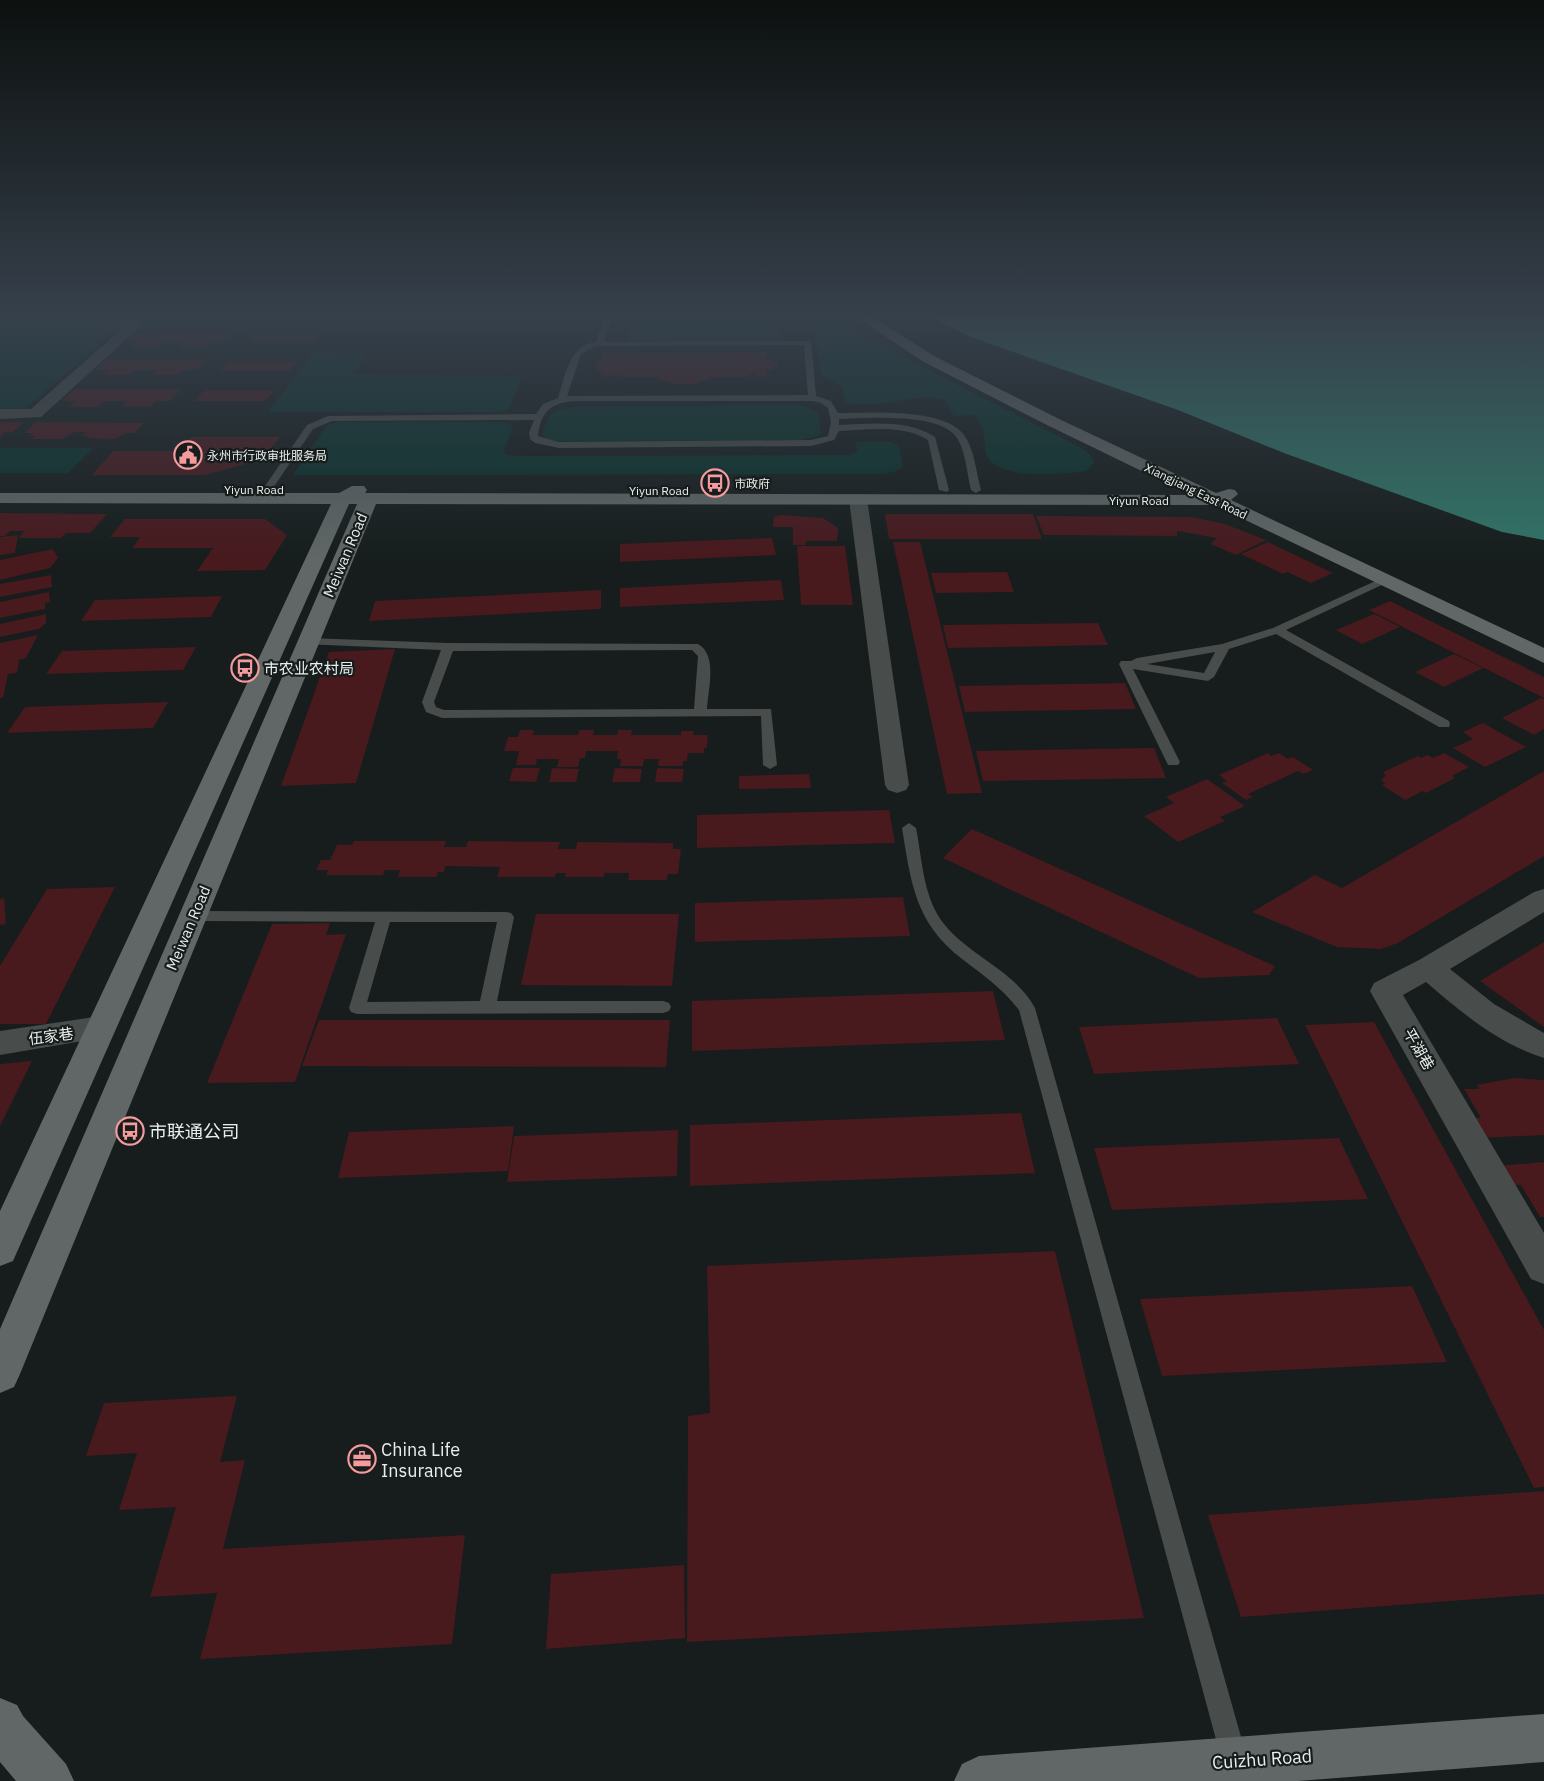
<svg xmlns="http://www.w3.org/2000/svg" width="1544" height="1781" viewBox="0 0 1544 1781" font-family="'IBM Plex Sans','Noto Sans SC',sans-serif">
<rect width="100%" height="100%" fill="#161d1c"/>
<g fill="#0a322b">
<path d="M 0,312 L 48,312 L 41,317 L 0,317 Z"/>
<path d="M 54,312 L 123,312 L 117,317 L 48,316 Z"/>
<path d="M 629,325 L 779,325 L 781,341 L 626,341 Z"/>
<path d="M 813,325 L 848,325 L 914,363 L 1080,447 L 1090,454 L 1094,463 L 1086,471 C 1063,474 1004,480 989,459 C 983,452 986,444 984,436 C 983,429 979,421 976,415 L 954,416 L 945,400 C 913,391 879,412 846,402 L 841,385 L 822,375 Z"/>
<path d="M 0,326 L 120,326 L 26,408 L 0,408 Z"/>
<path d="M 314,352 L 367,354 L 354,374 L 516,376 L 521,378 L 509,409 L 499,412 L 268,412 Z"/>
<path d="M 796,405 L 806,407 L 818,413 L 821,432 L 818,436 L 800,440 L 558,441 L 551,440 L 542,435 C 549,413 549,411 573,407 Z"/>
<path d="M 338,422 L 502,422 L 511,425 L 513,428 L 504,450 L 506,454 L 515,456 L 850,455 L 857,452 L 856,442 L 889,442 L 899,446 L 903,467 L 894,472 L 881,474 L 293,475 L 327,425 Z"/>
<path d="M 0,448 L 93,448 L 68,473 L 0,473 Z"/>
</g>
<path fill="#317567" d="M 922,312 L 1544,312 L 1544,540 L 1502,532 L 1284,453 L 1178,410 L 968,336 Z"/>
<g fill="#48191d">
<path d="M 159,312 L 252,312 L 247,317 L 235,317 L 231,321 L 205,321 L 210,317 L 190,317 L 186,321 L 160,321 L 165,317 L 154,317 Z"/>
<path d="M 274,312 L 336,312 L 331,317 L 270,317 Z"/>
<path d="M 136,333 L 232,333 L 223,342 L 210,342 L 205,347 L 179,347 L 184,342 L 163,342 L 158,347 L 131,347 L 137,342 L 125,342 Z"/>
<path d="M 255,334 L 319,334 L 312,343 L 247,342 Z"/>
<path d="M 767,352 L 767,358 L 763,360 L 773,360 L 778,363 L 778,366 L 773,367 L 773,370 L 763,370 L 767,371 L 767,376 L 756,377 L 756,374 L 750,374 L 750,377 L 710,377 L 709,380 L 702,380 L 695,384 L 674,384 L 666,380 L 658,380 L 659,377 L 618,377 L 619,375 L 600,377 L 601,372 L 607,371 L 596,371 L 597,368 L 593,367 L 598,360 L 605,360 L 602,359 L 602,353 Z"/>
<path d="M 107,359 L 207,359 L 197,370 L 184,370 L 179,375 L 151,375 L 157,370 L 135,370 L 130,375 L 102,375 L 107,370 L 95,370 Z"/>
<path d="M 230,361 L 297,361 L 289,371 L 221,371 Z"/>
<path d="M 75,389 L 181,389 L 170,401 L 156,401 L 150,407 L 121,406 L 127,401 L 104,401 L 98,407 L 69,407 L 75,401 L 62,401 Z"/>
<path d="M 214,390 L 266,390 L 274,391 L 265,401 L 194,401 L 204,391 Z"/>
<path d="M 0,422 L 24,422 L 13,432 L 5,432 L 0,437 Z"/>
<path d="M 36,422 L 144,423 L 134,433 L 126,433 L 115,439 L 86,438 L 90,436 L 82,436 L 86,432 L 74,432 L 62,439 L 32,439 L 36,436 L 29,436 L 33,433 L 25,433 Z"/>
<path d="M 191,437 L 280,437 L 263,459 L 205,475 L 92,475 L 113,451 L 179,451 Z"/>
<path d="M 0,513 L 107,514 L 90,533 L 66,533 L 61,538 L 19,538 L 24,531 L 10,531 L 5,536 L 0,536 Z"/>
<path d="M 885,514 L 1033,514 L 1042,539 L 889,539 Z"/>
<path d="M 780,515 L 823,518 L 838,528 L 837,541 L 806,541 L 806,545 L 793,545 L 793,527 L 773,527 L 774,517 Z"/>
<path d="M 1036,516 L 1191,517 L 1225,524 L 1266,540 L 1236,555 L 1211,544 L 1217,538 L 1177,531 L 1177,536 L 1044,535 Z"/>
<path d="M 125,519 L 265,519 L 287,535 L 265,570 L 197,571 L 213,548 L 132,548 L 140,537 L 110,537 Z"/>
<path d="M 18,535 L 15,553 L 0,555 L 0,537 Z"/>
<path d="M 772,538 L 776,555 L 620,562 L 620,544 Z"/>
<path d="M 893,542 L 920,542 L 982,793 L 947,794 Z"/>
<path d="M 1268,542 L 1333,573 L 1311,583 L 1287,572 L 1283,574 L 1241,554 Z"/>
<path d="M 797,546 L 845,546 L 853,605 L 801,605 Z"/>
<path d="M 53,549 L 58,558 L 50,568 L 0,580 L 0,560 Z"/>
<path d="M 1007,572 L 1014,592 L 936,593 L 931,573 Z"/>
<path d="M 51,575 L 52,587 L 0,597 L 0,584 Z"/>
<path d="M 781,580 L 784,600 L 620,607 L 620,588 Z"/>
<path d="M 601,590 L 601,609 L 369,621 L 375,601 Z"/>
<path d="M 49,592 L 50,602 L 45,603 L 45,609 L 0,618 L 0,602 Z"/>
<path d="M 222,596 L 211,617 L 81,621 L 95,600 Z"/>
<path d="M 1390,601 L 1544,677 L 1544,698 L 1369,610 Z"/>
<path d="M 46,614 L 46,623 L 39,629 L 0,637 L 0,624 Z"/>
<path d="M 1374,614 L 1400,627 L 1362,644 L 1336,630 Z"/>
<path d="M 1098,623 L 1108,645 L 948,648 L 943,625 Z"/>
<path d="M 38,635 L 26,658 L 19,660 L 17,673 L 8,674 L 3,698 L 0,698 L 0,643 Z"/>
<path d="M 196,647 L 183,670 L 46,674 L 62,651 Z"/>
<path d="M 395,649 L 356,783 L 281,786 L 329,652 Z"/>
<path d="M 1454,654 L 1483,668 L 1444,687 L 1415,672 Z"/>
<path d="M 1125,683 L 1136,709 L 965,712 L 959,686 Z"/>
<path d="M 1541,698 L 1544,699 L 1544,729 L 1534,735 L 1502,718 Z"/>
<path d="M 168,702 L 153,728 L 7,733 L 25,707 Z"/>
<path d="M 1483,723 L 1526,747 L 1485,767 L 1453,748 L 1473,739 L 1463,732 Z"/>
<path d="M 520,730 L 534,730 L 533,735 L 578,735 L 579,730 L 594,730 L 593,735 L 617,735 L 618,730 L 632,730 L 631,735 L 681,735 L 681,731 L 694,731 L 693,735 L 708,735 L 707,748 L 704,748 L 704,753 L 688,753 L 687,761 L 683,761 L 683,766 L 658,766 L 659,759 L 644,759 L 643,766 L 620,766 L 621,759 L 617,759 L 618,751 L 586,751 L 585,758 L 580,758 L 578,767 L 557,767 L 559,759 L 537,759 L 536,765 L 516,765 L 519,751 L 504,751 L 508,737 L 518,737 Z"/>
<path d="M 1154,748 L 1166,778 L 983,781 L 976,751 Z"/>
<path d="M 1268,753 L 1271,756 L 1279,753 L 1288,759 L 1293,757 L 1313,770 L 1303,774 L 1298,771 L 1248,794 L 1253,797 L 1246,800 L 1222,783 L 1227,781 L 1219,775 Z"/>
<path d="M 1444,753 L 1469,767 L 1452,776 L 1455,778 L 1426,793 L 1423,791 L 1405,800 L 1382,785 L 1385,783 L 1381,780 L 1386,776 L 1383,772 L 1418,756 L 1421,758 L 1428,755 L 1433,758 Z"/>
<path d="M 513,768 L 540,768 L 536,782 L 509,781 Z"/>
<path d="M 552,768 L 579,769 L 576,782 L 549,782 Z"/>
<path d="M 615,768 L 642,769 L 640,782 L 612,782 Z"/>
<path d="M 657,768 L 684,769 L 682,782 L 655,782 Z"/>
<path d="M 1544,771 L 1544,856 L 1398,943 L 1381,949 L 1337,947 L 1252,912 L 1315,875 L 1342,888 Z"/>
<path d="M 809,774 L 811,788 L 739,789 L 739,776 Z"/>
<path d="M 1207,779 L 1245,806 L 1220,817 L 1225,821 L 1178,842 L 1144,816 L 1174,803 L 1166,797 Z"/>
<path d="M 889,810 L 895,843 L 697,848 L 697,815 Z"/>
<path d="M 972,829 L 1275,966 L 1269,975 L 1199,978 L 943,858 Z"/>
<path d="M 354,841 L 446,841 L 444,847 L 466,847 L 468,841 L 560,842 L 558,849 L 576,849 L 577,842 L 673,843 L 673,849 L 681,849 L 678,874 L 668,874 L 667,880 L 628,880 L 629,873 L 605,873 L 603,877 L 565,877 L 566,873 L 556,873 L 555,877 L 497,877 L 500,867 L 445,866 L 444,872 L 438,872 L 437,877 L 398,877 L 400,870 L 385,870 L 383,875 L 326,875 L 328,870 L 316,870 L 321,860 L 330,860 L 337,845 L 352,845 Z"/>
<path d="M 115,887 L 46,1024 L 0,1024 L 0,966 L 47,889 Z"/>
<path d="M 903,897 L 910,936 L 695,942 L 695,903 Z"/>
<path d="M 4,898 L 6,924 L 0,925 L 0,899 Z"/>
<path d="M 536,914 L 679,914 L 672,986 L 521,985 Z"/>
<path d="M 330,923 L 326,935 L 346,934 L 295,1082 L 207,1083 L 272,924 Z"/>
<path d="M 1544,942 L 1544,1027 L 1480,981 Z"/>
<path d="M 993,991 L 1005,1040 L 692,1051 L 692,1001 Z"/>
<path d="M 1277,1018 L 1299,1064 L 1094,1074 L 1079,1027 Z"/>
<path d="M 319,1020 L 670,1020 L 666,1067 L 302,1066 Z"/>
<path d="M 1374,1022 L 1544,1330 L 1544,1487 L 1534,1488 L 1305,1025 Z"/>
<path d="M 32,1061 L 0,1126 L 0,1064 Z"/>
<path d="M 1514,1078 L 1544,1080 L 1544,1135 L 1481,1138 L 1470,1118 L 1481,1118 L 1464,1089 L 1479,1089 L 1477,1085 Z"/>
<path d="M 1021,1113 L 1035,1173 L 690,1186 L 690,1125 Z"/>
<path d="M 514,1126 L 508,1171 L 338,1178 L 349,1132 Z"/>
<path d="M 678,1130 L 677,1176 L 507,1182 L 514,1136 Z"/>
<path d="M 1339,1138 L 1368,1199 L 1112,1210 L 1094,1148 Z"/>
<path d="M 1544,1162 L 1544,1217 L 1540,1217 L 1521,1185 L 1509,1185 L 1498,1166 Z"/>
<path d="M 1055,1251 L 1144,1618 L 687,1642 L 688,1416 L 710,1413 L 707,1266 Z"/>
<path d="M 1412,1286 L 1447,1362 L 1162,1376 L 1140,1299 Z"/>
<path d="M 237,1396 L 220,1462 L 245,1460 L 223,1549 L 465,1535 L 452,1644 L 200,1659 L 217,1593 L 150,1597 L 176,1507 L 119,1510 L 137,1453 L 86,1456 L 104,1403 Z"/>
<path d="M 1544,1491 L 1544,1594 L 1241,1617 L 1208,1515 Z"/>
<path d="M 684,1565 L 685,1638 L 546,1649 L 551,1574 Z"/>
</g>
<g fill="none" stroke-linecap="round" stroke-linejoin="round">
<g fill="#484c4b" fill-rule="evenodd">
<path d="M 606,312 L 613,312 L 604,342 L 811,341 L 816,396 L 831,401 L 838,413 C 869,413 944,407 964,435 C 975,450 976,473 981,490 L 976,493 L 971,490 C 967,474 966,452 957,438 C 941,412 867,418 839,419 L 839,425 C 871,424 907,419 935,437 L 949,490 L 947,492 L 939,490 L 928,440 C 902,424 868,430 839,431 L 834,440 L 811,446 L 559,448 L 535,443 L 530,439 L 529,433 L 534,420 L 332,421 L 313,429 L 271,491 L 263,489 L 307,425 L 328,416 L 536,414 L 543,404 L 558,398 C 565,377 569,344 596,342 ZM 804,345 L 808,395 L 567,396 L 581,354 L 595,346 ZM 574,401 L 812,401 L 821,403 L 828,408 L 831,422 L 828,436 L 811,440 L 559,442 L 538,436 C 541,412 550,403 574,401 Z"/>
<path d="M 1384,577 L 1388,578 L 1388,582 L 1286,630 L 1449,721 L 1450,724 L 1449,727 L 1439,727 L 1276,634 L 1229,649 L 1214,677 L 1208,681 L 1133,669 L 1180,762 L 1178,765 L 1168,765 L 1119,664 L 1121,661 L 1131,661 L 1137,658 L 1222,644 L 1273,628 ZM 1215,652 L 1204,673 L 1147,664 Z"/>
<path d="M 308,638 L 448,643 L 698,644 C 718,655 708,689 707,709 L 771,709 L 777,765 L 770,769 L 763,765 L 761,716 L 442,718 L 426,712 L 422,702 L 441,650 L 304,644 L 302,642 ZM 692,650 L 698,656 L 694,709 L 444,710 L 436,707 L 434,702 L 453,651 Z"/>
<path d="M 909,823 L 916,828 C 922,858 923,894 941,920 C 966,955 1014,969 1035,1008 L 1247,1758 L 1243,1767 L 1234,1771 L 1225,1767 L 1221,1758 L 1019,1010 C 1003,989 983,975 962,959 C 915,923 911,883 902,828 Z"/>
<path d="M 193,911 L 506,912 L 511,913 L 514,917 L 497,1001 L 663,1001 L 669,1003 L 671,1007 L 669,1011 L 663,1013 L 357,1014 L 351,1012 L 349,1008 L 375,922 L 193,921 L 188,920 L 185,916 L 188,912 ZM 390,922 L 497,922 L 480,1001 L 367,1002 Z"/>
</g>
<g fill="#484c4b" fill-rule="evenodd">
<path d="M 0,319 L 137,319 L 144,323 L 41,417 L 0,419 L 0,409 L 31,409 L 124,327 L 0,327 Z"/>
<path d="M 858,494 L 864,495 L 867,499 L 909,785 L 906,790 L 897,793 L 888,790 L 885,785 L 849,499 L 852,495 Z"/>
<path d="M 1544,889 L 1544,912 L 1450,969 L 1494,1004 L 1544,1033 L 1544,1058 C 1499,1044 1462,1013 1426,982 L 1403,995 L 1544,1233 L 1544,1284 L 1531,1279 L 1370,991 L 1374,983 L 1419,960 L 1534,892 Z"/>
<path d="M 101,1016 L 112,1020 L 116,1028 L 112,1036 L 0,1055 L 0,1031 Z"/>
</g>
<g fill="#616766" fill-rule="evenodd">
<path d="M 849,312 L 865,312 L 934,356 L 1057,418 L 1216,493 L 1229,489 L 1235,490 L 1238,494 L 1231,500 L 1544,648 L 1544,663 L 1214,505 L 376,504 L 20,1374 L 14,1387 L 0,1393 L 0,1329 L 357,504 L 349,504 L 13,1261 L 0,1266 L 0,1211 L 331,504 L 0,503 L 0,493 L 339,493 L 352,486 L 364,486 L 367,490 L 365,493 L 1191,495 L 1045,424 L 924,362 Z"/>
<path d="M 0,1698 L 17,1705 L 23,1716 L 66,1764 L 74,1781 L 16,1781 L 0,1762 Z"/>
<path d="M 1544,1714 L 1544,1762 L 1298,1781 L 954,1781 L 962,1764 L 979,1756 Z"/>
</g>
</g>
<linearGradient id="sky" x2="0" y2="1"><stop stop-color="#0c100f"/><stop offset="0.56" stop-color="#36404b"/><stop offset="1" stop-color="#36404b" stop-opacity="0"/></linearGradient>
<rect width="1544" height="561" fill="url(#sky)"/>
<defs>
<g id="civic-ring" transform="scale(1.4375)"><circle r="9.5" fill="#161d1c" stroke="#f59b9e" stroke-width="1.5"/><path d="M-.6-6.5H3V-4.5H.6V-3L4-1V1h2V6H-6V1h2V-1L-.6-3ZM-1.2 2.5V6h2.4V2.5Z" fill="#f59b9e"/></g>
<g id="bus-ring" transform="scale(1.4375)"><circle r="9.5" fill="#161d1c" stroke="#f59b9e" stroke-width="1.5"/><path d="M-5-6H5V4H4V6H2V4H-2V6H-4V4H-5ZM-3.5-4V0h7V-4ZM-3.5 1.2v1.5H-2V1.2ZM2 1.2v1.5H3.5V1.2Z" fill="#f59b9e"/></g>
<g id="office-ring" transform="scale(1.4375)"><circle r="9.5" fill="#161d1c" stroke="#f59b9e" stroke-width="1.5"/><path d="M-6-3h4V-5.5h4V-3h4V5H-6ZM-1-4.5V-3h2v-1.5ZM-6 0V1H6V0Z" fill="#f59b9e"/></g>
</defs>
<g fill-rule="evenodd">
<use href="#civic-ring" x="188" y="455"/>
<use href="#bus-ring" x="715" y="483"/>
<use href="#bus-ring" x="245" y="668"/>
<use href="#bus-ring" x="130" y="1131"/>
<use href="#office-ring" x="362" y="1459"/>
</g>
<g text-anchor="middle" dominant-baseline="central" stroke-width="4.5" stroke-linejoin="round" paint-order="stroke">
<g font-size="12" fill="#e9eeec" stroke="#161d1c" text-anchor="start">
<text x="207" y="455">永州市行政审批服务局</text>
<text x="734" y="483">市政府</text>
</g>
<g font-size="12" fill="#e9eeec" stroke="#161d1c">
<text x="254" y="489">Yiyun Road</text>
<text x="659" y="490">Yiyun Road</text>
<text transform="translate(1196 491) rotate(26)">Xiangjiang East Road</text>
<text x="1139" y="500">Yiyun Road</text>
</g>
<g font-size="15" fill="#e9eeec" stroke="#161d1c">
<text transform="translate(345 555) rotate(-67)">Meiwan Road</text>
<text transform="translate(188 928) rotate(-67)">Meiwan Road</text>
<text transform="translate(51 1036) rotate(-8)">伍家巷</text>
<text transform="translate(1419 1049) rotate(60)">平湖巷</text>
</g>
<g font-size="15" fill="#e9eeec" stroke="#161d1c" text-anchor="start">
<text x="264" y="668">市农业农村局</text>
</g>
<g font-size="18" fill="#e9eeec" stroke="#161d1c" text-anchor="start">
<text x="149" y="1131">市联通公司</text>
<text x="381" y="1449">China Life<tspan x="381" dy="21">Insurance</tspan></text>
</g>
<g font-size="18" fill="#e9eeec" stroke="#161d1c">
<text transform="translate(1262 1759) rotate(-4)">Cuizhu Road</text>
</g>
</g>
</svg>
